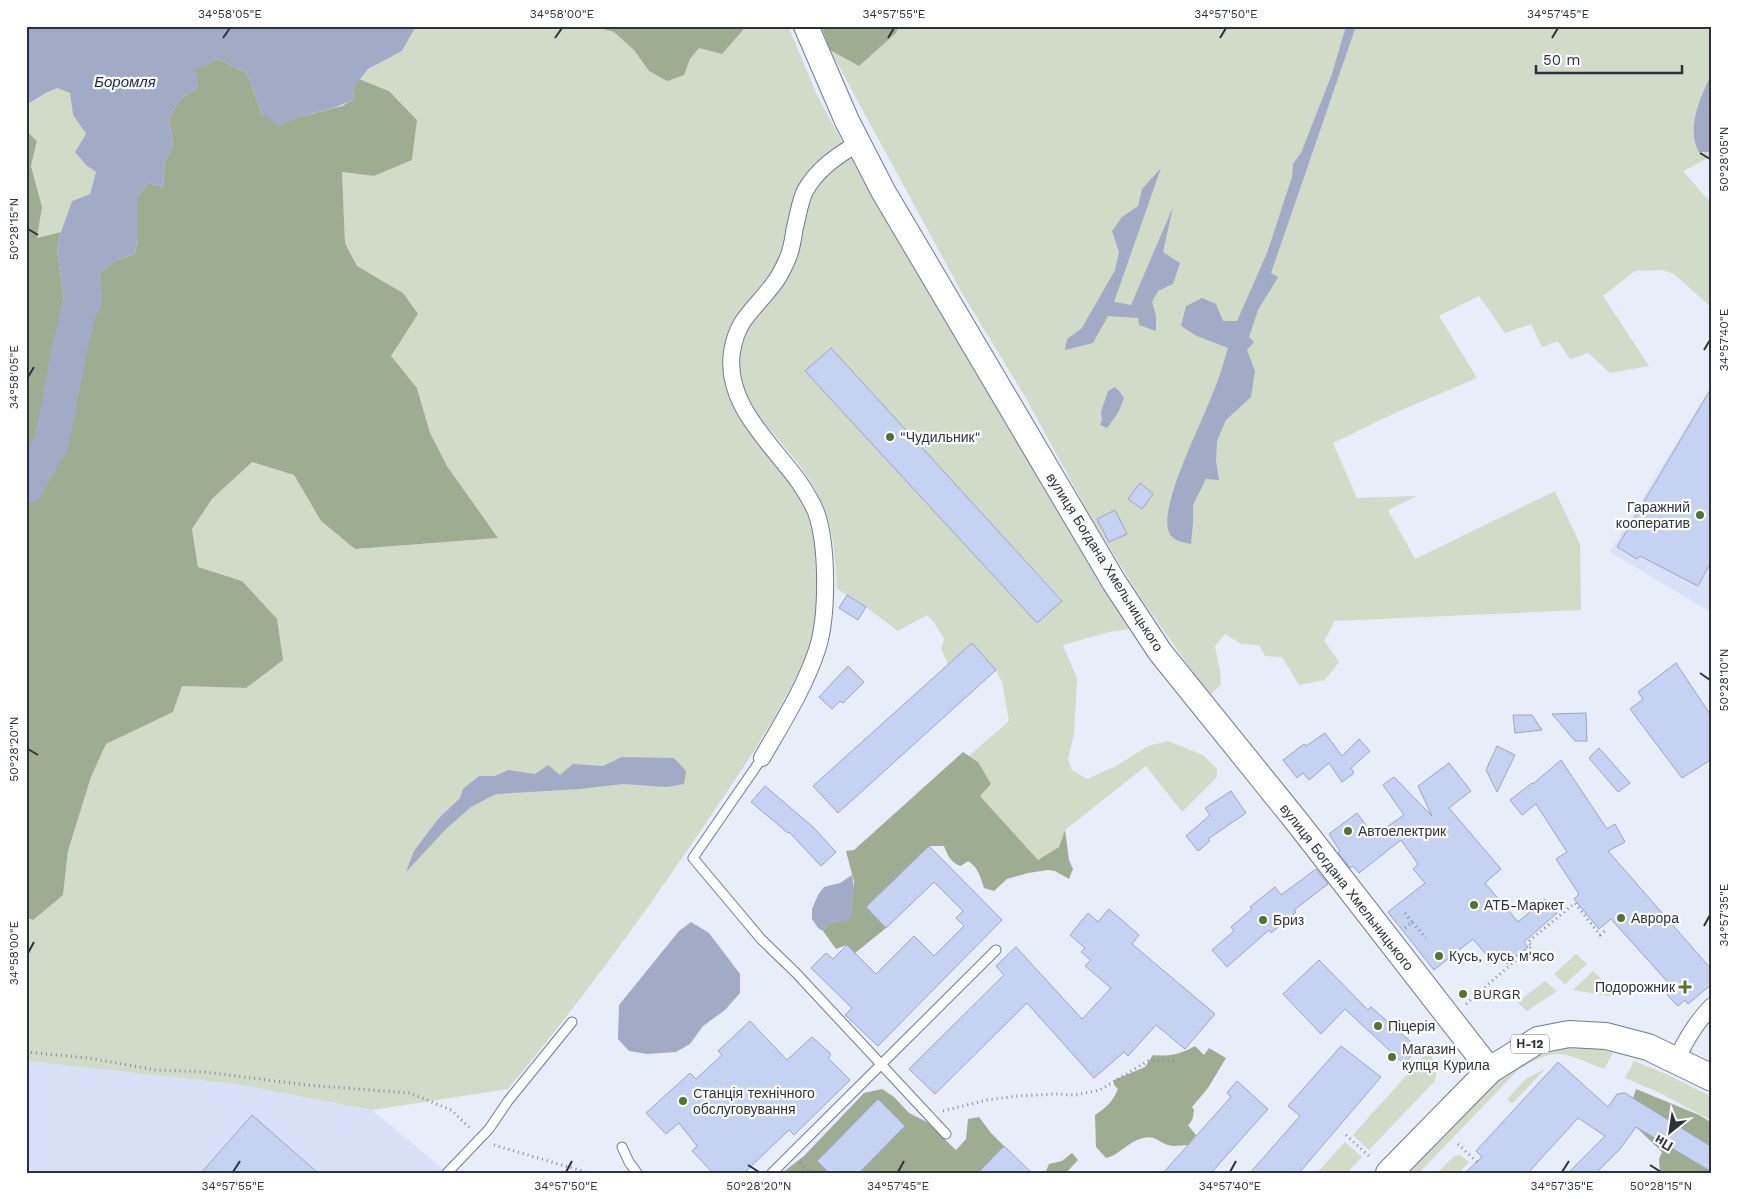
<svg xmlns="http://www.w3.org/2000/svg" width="1738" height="1199" viewBox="0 0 1738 1199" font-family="'Work Sans',sans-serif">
<rect width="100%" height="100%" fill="#e8edfa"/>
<g fill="#d8e1f8">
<path d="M 1712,384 L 1712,613 L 1610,552 Z"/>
<path d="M 26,1061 L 236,1084 L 372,1110 L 448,1173 L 26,1173 Z"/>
</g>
<g fill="#d1dbc8" fill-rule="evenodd">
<path d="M 416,26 L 593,26 L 614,32 L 634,50 L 649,71 L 684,75 L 690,59 L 699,48 L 743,30 L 743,26 L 788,26 L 818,97 L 864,182 L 1131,629 L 1109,632 L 1063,645 L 1077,679 L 1074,734 L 1068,759 L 1072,770 L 1087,779 L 1116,766 L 1148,746 L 1168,741 L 1203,755 L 1217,769 L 1217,777 L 1182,812 L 1146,766 L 1065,830 L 1059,847 L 1038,860 L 979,796 L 978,762 L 969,756 L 1009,721 L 1002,682 L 996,670 L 972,643 L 948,664 L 941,649 L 944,639 L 934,622 L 927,615 L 898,631 L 866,607 L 837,589 C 835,559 834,526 820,499 C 806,469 782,444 761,419 L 740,417 C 753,442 778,461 794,485 C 803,499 809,518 813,533 C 820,567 819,615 809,647 C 804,665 794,682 785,698 C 766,734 743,768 720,802 C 654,901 584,998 508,1089 L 372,1110 L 236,1084 L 26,1061 L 26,917 L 63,895 L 68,851 L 91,777 L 106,744 L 173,712 L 182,686 L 246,688 L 242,581 L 198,567 L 192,529 L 212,499 L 253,461 L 294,475 L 321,521 L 355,549 L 498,538 L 447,466 L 430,433 L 417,388 L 390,356 L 403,293 L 357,266 L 345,243 L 342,172 L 374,176 L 412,160 L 417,120 L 389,91 L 359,79 L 368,69 L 402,51 ZM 830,348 L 1062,600 L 1037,623 L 806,371 Z"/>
<path d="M 899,26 L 1712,26 L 1712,156 L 1683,171 L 1712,204 L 1712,308 L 1674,274 L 1662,270 L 1635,271 L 1603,296 L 1649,366 L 1610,373 L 1588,353 L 1570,359 L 1558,341 L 1542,347 L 1531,324 L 1505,333 L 1479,296 L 1439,316 L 1477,378 L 1397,412 L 1333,443 L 1357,498 L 1417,496 L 1388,510 L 1415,559 L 1555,491 L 1580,544 L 1581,610 L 1335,621 L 1324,641 L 1339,662 L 1325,680 L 1299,685 L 1282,657 L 1265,656 L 1259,645 L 1241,644 L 1225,634 L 1215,646 L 1220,671 L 1221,685 L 1211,694 L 1200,682 L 1142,600 L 1090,516 L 1027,400 L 962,293 L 830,50 L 859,65 L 896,33 Z"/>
<path d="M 57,88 L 70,93 L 73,115 L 86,134 L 87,166 L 96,172 L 90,194 L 72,201 L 61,232 L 37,238 L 42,207 L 31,166 L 37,142 L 26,131 L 26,124 L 29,120 L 26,114 L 26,105 L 46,93 Z"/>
<path d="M 1576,954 L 1587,964 L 1565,984 L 1554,974 Z"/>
<path d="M 1593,971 L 1616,993 L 1609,996 L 1573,990 Z"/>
<path d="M 1545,981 L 1557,991 L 1527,1011 L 1518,1003 L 1520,1000 Z"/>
<path d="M 1559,1046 L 1600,1049 L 1613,1053 L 1604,1069 C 1563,1053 1558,1045 1518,1070 L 1419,1173 L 1407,1173 L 1459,1118 L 1514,1065 L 1526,1058 Z"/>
<path d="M 1428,1051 C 1436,1063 1440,1070 1433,1083 L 1369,1150 L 1353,1135 Z"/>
<path d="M 1634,1061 L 1666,1074 L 1712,1097 L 1712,1121 L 1660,1093 L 1625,1078 Z"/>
<path d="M 1545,1069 L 1512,1104 L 1507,1099 L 1527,1078 Z"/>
<path d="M 1345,1142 L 1362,1157 L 1347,1173 L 1317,1173 Z"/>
<path d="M 1460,1155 L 1469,1162 L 1459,1173 L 1437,1173 L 1454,1156 Z"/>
</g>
<g fill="#9ead92">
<path d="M 593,26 L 743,26 L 743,30 L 722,54 L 699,48 L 690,59 L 684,75 L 667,81 L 649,71 L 634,50 L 614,32 Z"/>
<path d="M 821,26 L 899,26 L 896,33 L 859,66 L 830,50 Z"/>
<path d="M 218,59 L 247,73 L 262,114 L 291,119 L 342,106 L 354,99 L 353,88 L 359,79 L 389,91 L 417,120 L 412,160 L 374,176 L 342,172 L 345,243 L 357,266 L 403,293 L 418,314 L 391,356 L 417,388 L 430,433 L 447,466 L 498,538 L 355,549 L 321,521 L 294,475 L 252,462 L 212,499 L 192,529 L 198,567 L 242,581 L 277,619 L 283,660 L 246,688 L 182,686 L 173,712 L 106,744 L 91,777 L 68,851 L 63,895 L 33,920 L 26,917 L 26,131 L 37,141 L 31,166 L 42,207 L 37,238 L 61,232 L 57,250 L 63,291 L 64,317 L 69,350 L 102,298 L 99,273 L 114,261 L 135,254 L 137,240 L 137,197 L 148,183 L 163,187 L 165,162 L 173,145 L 169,118 L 180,99 L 198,87 L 195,69 Z"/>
<path d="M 963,752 L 978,762 L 991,784 L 980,796 L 1038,860 L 1059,847 L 1065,830 L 1069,860 L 1073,869 L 1069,879 L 1055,871 L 1048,870 L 1028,873 L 1007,879 L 994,891 L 984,888 C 981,878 978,867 968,861 L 961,866 C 951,863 948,856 944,846 L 929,846 L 866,907 L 886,928 L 855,953 L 847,945 L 836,949 L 823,931 C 828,922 835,921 845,921 L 851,914 L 854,882 L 846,851 L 854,850 Z"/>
<path d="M 1195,1046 L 1204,1055 L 1209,1048 L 1226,1058 L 1208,1088 L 1192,1107 L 1194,1110 C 1193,1117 1193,1121 1188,1125 L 1196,1135 L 1188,1145 C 1182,1145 1174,1147 1168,1145 C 1159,1142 1154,1135 1143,1138 C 1129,1141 1118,1156 1106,1158 L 1096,1147 L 1095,1115 C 1106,1108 1113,1101 1118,1089 L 1114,1085 L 1114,1080 L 1145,1067 L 1153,1055 C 1168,1057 1181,1054 1195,1046 Z"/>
<path d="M 882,1089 L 894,1097 L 909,1113 L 927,1122 L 956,1150 L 966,1139 L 968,1119 L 979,1117 L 991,1133 L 1004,1146 L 978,1173 L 782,1173 L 804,1156 L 864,1093 Z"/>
<path d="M 1636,1089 L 1699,1115 L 1712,1123 L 1712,1173 L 1660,1173 L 1659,1159 L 1662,1152 L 1636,1127 L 1633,1098 Z"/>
<path d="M 1072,1153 L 1078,1160 L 1066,1173 L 1045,1173 L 1049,1164 L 1062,1161 Z"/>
</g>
<g fill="#a1abc6">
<path d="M 26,26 L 416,26 L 402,51 L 368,69 L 353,88 L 354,99 C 330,113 302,112 280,126 L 262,114 L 247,73 L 218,59 L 196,69 L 198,87 L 180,99 L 169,118 L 173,145 L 165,162 L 163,187 L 148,183 L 137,197 L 137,240 L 135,254 L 114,261 L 99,273 C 100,281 102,290 102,297 C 100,317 83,339 69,351 L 64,317 L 63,291 L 57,250 L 61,232 L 72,201 L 90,194 L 96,172 L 87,166 L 75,152 L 86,134 L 73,115 L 70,93 L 57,88 L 46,93 L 26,105 Z"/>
<path d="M 1346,26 L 1356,26 L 1271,273 L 1278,277 L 1258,310 L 1249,337 L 1254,342 L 1247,350 L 1255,371 L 1251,397 L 1226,420 L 1217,441 L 1216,461 L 1219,480 L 1206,479 L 1193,505 L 1193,523 L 1191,544 C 1183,542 1172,541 1169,532 C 1158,507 1202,423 1212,395 C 1219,380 1223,364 1228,348 L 1197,336 L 1181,326 L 1186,306 L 1202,298 L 1216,304 L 1223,321 L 1237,321 L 1267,253 L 1292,177 L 1293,164 L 1301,153 L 1332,74 Z"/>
<path d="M 1712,79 L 1712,152 L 1699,152 C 1687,129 1698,104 1708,81 Z"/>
<path d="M 1161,168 L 1114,302 L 1131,305 L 1173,207 L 1163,252 L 1180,263 L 1173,284 L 1158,291 L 1152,302 L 1156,316 L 1156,331 L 1139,325 L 1138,318 L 1108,316 L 1093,343 L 1065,350 L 1067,339 L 1082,328 L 1115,270 L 1119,252 L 1112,231 L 1122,217 L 1138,206 L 1142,189 Z"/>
<path d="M 1115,387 L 1120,392 L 1124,398 L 1118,413 L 1107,428 L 1100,425 L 1102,420 L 1101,412 L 1108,391 Z"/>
<path d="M 622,757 L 674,758 L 686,771 L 684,784 L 667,787 L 623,784 L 580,789 L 496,794 L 471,807 L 446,829 L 406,872 L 414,851 L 438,819 L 460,798 L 463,789 L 479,776 L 495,776 L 508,770 L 535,774 L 548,765 L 560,775 L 573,764 L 603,766 Z"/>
<path d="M 852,875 L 854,889 L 851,914 L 845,921 C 835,921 828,922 823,931 L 818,928 L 812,919 L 812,909 L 818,895 L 824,887 L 840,883 Z"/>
<path d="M 691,922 L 709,933 L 740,974 L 740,993 L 725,1010 L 703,1026 L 690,1044 L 676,1052 L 647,1054 L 629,1051 L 618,1039 L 619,1005 L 679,931 Z"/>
</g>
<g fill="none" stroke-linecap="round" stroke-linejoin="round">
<path stroke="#a1abc6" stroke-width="35" d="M 26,486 L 52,441 L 69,351 L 80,305"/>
</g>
<g fill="#c6d2f1" stroke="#9aa5c3">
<path d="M 831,348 L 1062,601 L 1037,623 L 805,371 Z"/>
<path d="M 1712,387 L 1712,560 L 1698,586 L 1640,556 L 1637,559 L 1617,547 Z"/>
<path d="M 1140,483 L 1153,494 L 1142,509 L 1128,499 Z"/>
<path d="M 1115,510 L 1127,534 L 1109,542 L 1097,519 Z"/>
<path d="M 847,595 L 866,607 L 858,620 L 839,608 Z"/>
<path d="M 972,643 L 996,670 L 838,813 L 813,786 Z"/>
<path d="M 1676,663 L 1712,717 L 1712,759 L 1682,778 L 1630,709 L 1643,699 L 1638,692 Z"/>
<path d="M 848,666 L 864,682 L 843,703 L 840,701 L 832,709 L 819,697 Z"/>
<path d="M 1586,713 L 1587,741 L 1575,741 L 1552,714 Z"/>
<path d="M 1513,715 L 1532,715 L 1542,730 L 1515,733 Z"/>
<path d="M 1325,733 L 1342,756 L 1359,739 L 1370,751 L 1351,768 L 1354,773 L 1342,782 L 1329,763 L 1309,780 L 1303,773 L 1297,778 L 1283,760 L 1304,744 L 1306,746 Z"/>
<path d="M 1497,746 L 1515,755 L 1497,792 L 1486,770 Z"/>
<path d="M 1599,748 L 1630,783 L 1618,792 L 1589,758 Z"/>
<path d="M 1561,760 L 1607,829 L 1615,824 L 1625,842 L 1608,851 L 1712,970 L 1712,984 L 1688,1004 L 1685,1000 L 1678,1006 L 1667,995 L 1674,989 L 1611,919 L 1599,929 L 1574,899 L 1579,894 L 1556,859 L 1567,852 L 1536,804 L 1522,815 L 1510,800 L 1532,783 L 1533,784 Z"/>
<path d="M 1449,763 L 1471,791 L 1449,808 L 1501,869 L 1485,883 L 1518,922 L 1545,899 L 1557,913 L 1524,942 L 1528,947 L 1507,964 L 1502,959 L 1495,965 L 1473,939 L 1434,970 L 1388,912 L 1425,883 L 1413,869 L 1418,864 L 1401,840 L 1359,873 L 1353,866 L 1350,868 L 1338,853 L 1340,851 L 1329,834 L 1357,813 L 1374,836 L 1404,815 L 1383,785 L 1394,777 L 1432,816 L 1418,786 Z"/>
<path d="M 765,786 L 813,827 L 836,852 L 821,866 L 789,832 L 788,833 L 751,802 Z"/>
<path d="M 1231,791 L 1246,813 L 1208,839 L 1210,841 L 1198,851 L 1186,836 L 1210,815 L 1205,808 Z"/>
<path d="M 929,846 L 1002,920 L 878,1046 L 845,1015 L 852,1008 L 811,968 L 826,953 L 833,959 L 847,945 L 876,974 L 914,936 L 934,956 L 964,926 L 956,918 L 963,911 L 934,882 L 886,928 L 866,907 Z"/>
<path d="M 1316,869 L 1328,884 L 1294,910 L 1296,912 L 1271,933 L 1269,930 L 1227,967 L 1212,950 L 1234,931 L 1231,927 L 1252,909 L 1250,907 L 1275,887 L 1281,895 Z"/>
<path d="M 1109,909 L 1139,935 L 1132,944 L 1215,1014 L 1185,1049 L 1156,1025 L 1128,1056 L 1124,1052 L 1094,1078 L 1027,1003 L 935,1094 L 909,1069 L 1004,975 L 996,966 L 1016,947 L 1082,1019 L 1111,988 L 1085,966 L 1091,960 L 1081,952 L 1085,948 L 1070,935 L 1088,913 L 1098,922 Z"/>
<path d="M 1319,960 L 1368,1010 L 1371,1007 L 1418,1048 L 1404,1064 L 1345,1009 L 1321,1034 L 1283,994 Z"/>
<path d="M 750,1021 L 787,1060 L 812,1037 L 831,1054 L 828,1058 L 850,1080 L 794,1135 L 789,1130 L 744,1173 L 713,1173 L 692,1151 L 697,1146 L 679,1123 L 666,1134 L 646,1113 L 690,1073 L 696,1079 L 722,1055 L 718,1051 Z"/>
<path d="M 1341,1046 L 1381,1077 L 1299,1173 L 1250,1173 L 1300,1116 L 1288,1106 Z"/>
<path d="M 1558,1062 L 1608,1107 L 1617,1094 L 1625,1093 L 1712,1147 L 1712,1172 L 1636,1127 L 1620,1149 L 1596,1173 L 1568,1173 L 1605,1136 L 1578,1118 L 1528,1173 L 1465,1173 L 1482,1157 L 1476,1151 Z"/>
<path d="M 1237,1081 L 1268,1109 L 1211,1173 L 1163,1173 L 1231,1097 L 1227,1093 Z"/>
<path d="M 878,1099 L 905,1126 L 859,1173 L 829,1173 L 817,1161 Z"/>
<path d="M 252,1115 L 318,1173 L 201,1173 Z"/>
<path d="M 1004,1146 L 1032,1173 L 978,1173 Z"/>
</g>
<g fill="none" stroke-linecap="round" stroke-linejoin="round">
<g stroke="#6f7a96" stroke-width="11">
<g id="lane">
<path d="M 762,758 L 693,858 L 761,939 L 796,973 L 946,1134"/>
<path d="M 622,1147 L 629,1162 L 637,1173"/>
<path d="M 447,1173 L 489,1129 L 508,1101 L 572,1022"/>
<path d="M 772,1173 L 996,950"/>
</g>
</g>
<g stroke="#6f7a96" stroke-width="18">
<g id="street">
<path d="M 762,758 C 782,723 804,689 817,650 C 828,617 828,545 816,512 C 812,502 805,491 799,482 C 772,444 724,404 732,352 C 737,319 753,311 772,286 C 778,279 783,269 787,260 C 792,250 793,238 795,227 C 798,216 800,201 805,191 C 817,169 837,156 858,143"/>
<path d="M 1676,1060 C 1686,1040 1696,1022 1712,1006"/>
</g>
</g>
<g stroke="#6f7a96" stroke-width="26">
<path id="secondary" d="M 806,26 L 847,121 L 883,191 L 1114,582 L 1160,652 L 1298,823 L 1490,1070"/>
</g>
<g stroke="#6f7a96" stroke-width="28">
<path id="primary" d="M 1389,1173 L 1490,1070 L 1538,1040 L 1569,1034 L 1606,1036 L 1648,1047 L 1712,1078"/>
</g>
<g stroke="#868b97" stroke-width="3" stroke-dasharray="1 4" stroke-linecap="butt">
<path d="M 1405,913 L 1412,922"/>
<path d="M 1405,928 L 1412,922 L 1426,938"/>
<path d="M 1466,1004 L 1532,946 L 1528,942 L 1575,903 L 1600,935 L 1607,929"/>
<path d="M 26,1052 L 88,1058 L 156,1070 L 205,1072 L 306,1085 L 410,1093 L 451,1110 L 471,1129"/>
<path d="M 943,1111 L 987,1100 L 1018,1096 L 1056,1094 L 1075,1095 L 1100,1090 L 1148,1061 L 1177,1061"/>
<path d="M 1346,1135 L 1370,1157"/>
<path d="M 1458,1144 L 1477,1162"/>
<path d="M 494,1145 L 589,1173"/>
<path d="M 800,1163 L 810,1173"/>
</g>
<use href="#lane" stroke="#fff" stroke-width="9"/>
<use href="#street" stroke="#fff" stroke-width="16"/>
<use href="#secondary" stroke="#fff" stroke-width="24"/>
<use href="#primary" stroke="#fff" stroke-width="26"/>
</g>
<path fill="none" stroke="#2c313d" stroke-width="2" d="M 223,38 L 230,28M 555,38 L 562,28M 888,38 L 894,28M 1220,38 L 1226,28M 1552,38 L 1558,28M 1700,153 L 1710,159M 28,229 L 38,235M 1704,350 L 1710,340M 28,377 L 34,367M 1700,673 L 1710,680M 28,749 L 38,755M 1704,926 L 1710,915M 28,953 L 34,942M 748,1165 L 759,1172M 1650,1165 L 1661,1172M 233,1172 L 240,1161M 566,1172 L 572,1161M 898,1172 L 904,1161M 1230,1172 L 1236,1161M 1562,1172 L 1569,1161"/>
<g fill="#52742c" stroke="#fff" stroke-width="2">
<circle cx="890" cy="437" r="5"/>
<circle cx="1700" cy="515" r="5"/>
<circle cx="1348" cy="831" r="5"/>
<circle cx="1474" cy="905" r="5"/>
<circle cx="1621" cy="918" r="5"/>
<circle cx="1263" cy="920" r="5"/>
<circle cx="1439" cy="956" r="5"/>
<path d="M1682.5 979.5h5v5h5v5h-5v5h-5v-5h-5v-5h5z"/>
<circle cx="1463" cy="994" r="5"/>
<circle cx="1378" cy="1026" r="5"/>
<circle cx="1392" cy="1057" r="5"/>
<circle cx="683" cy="1101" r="5"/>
</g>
<g text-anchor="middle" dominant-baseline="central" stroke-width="4.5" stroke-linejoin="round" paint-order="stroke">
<rect fill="#fff" stroke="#6b6f77" stroke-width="1" x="1511" y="1034.5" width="38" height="19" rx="4"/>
<g font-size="12" font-weight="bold" fill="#2c313d">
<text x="1530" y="1044">Н-12</text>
</g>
<g font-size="14" fill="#2c313d" stroke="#fff" text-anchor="start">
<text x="900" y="437">"Чудильник"</text>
<text x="1690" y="507" text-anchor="end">Гаражний<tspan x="1690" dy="16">кооператив</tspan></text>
<text x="1358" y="831">Автоелектрик</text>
<text x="1484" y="905">АТБ-Маркет</text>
<text x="1631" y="918">Аврора</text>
<text x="1273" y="920">Бриз</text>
<text x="1449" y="956">Кусь, кусь м'ясо</text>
<text x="1675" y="987" text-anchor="end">Подорожник</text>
<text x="1473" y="994">BURGR</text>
<text x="1388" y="1026">Піцерія</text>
<text x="1402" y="1049">Магазин<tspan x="1402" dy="16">купця Курила</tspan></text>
<text x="693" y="1093">Cтанція технічного<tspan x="693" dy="16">обслуговування</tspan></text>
</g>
<g font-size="14" fill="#2c313d" stroke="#fff">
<text transform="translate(1105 562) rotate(58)">вулиця Богдана Хмельницького</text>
<text transform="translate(1347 887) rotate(52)">вулиця Богдана Хмельницького</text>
</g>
<g font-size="15" font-style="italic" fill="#1b264c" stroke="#fff">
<text x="125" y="82">Боромля</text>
</g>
</g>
<rect width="1738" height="1199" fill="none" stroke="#ffffff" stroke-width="55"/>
<g transform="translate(1670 1132) rotate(210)" stroke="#ffffff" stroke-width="4" paint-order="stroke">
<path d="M0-4L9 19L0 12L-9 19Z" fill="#2c313d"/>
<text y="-8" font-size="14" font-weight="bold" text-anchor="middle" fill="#2c313d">Пн</text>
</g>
<path d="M1536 65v8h146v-8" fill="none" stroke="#2c313d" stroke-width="2.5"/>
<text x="1543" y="65" font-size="15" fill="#2c313d" stroke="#ffffff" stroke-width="4" paint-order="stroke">50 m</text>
<rect x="28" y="28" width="1682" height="1144" fill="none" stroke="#2c313d" stroke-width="2"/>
<g font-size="12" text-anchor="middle" fill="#2c313d">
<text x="230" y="18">34°58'05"E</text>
<text x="562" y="18">34°58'00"E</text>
<text x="894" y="18">34°57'55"E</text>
<text x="1226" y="18">34°57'50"E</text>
<text x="1558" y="18">34°57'45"E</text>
<text transform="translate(1724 159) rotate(-90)" y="4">50°28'05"N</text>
<text transform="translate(14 229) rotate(-90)" y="4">50°28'15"N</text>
<text transform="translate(1724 340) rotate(-90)" y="4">34°57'40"E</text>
<text transform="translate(14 377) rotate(-90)" y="4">34°58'05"E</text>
<text transform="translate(1724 680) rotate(-90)" y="4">50°28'10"N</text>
<text transform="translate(14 749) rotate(-90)" y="4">50°28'20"N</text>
<text transform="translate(1724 915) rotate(-90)" y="4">34°57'35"E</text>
<text transform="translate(14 953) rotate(-90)" y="4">34°58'00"E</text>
<text x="233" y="1190">34°57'55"E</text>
<text x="566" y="1190">34°57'50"E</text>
<text x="759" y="1190">50°28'20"N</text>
<text x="898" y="1190">34°57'45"E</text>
<text x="1230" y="1190">34°57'40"E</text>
<text x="1562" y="1190">34°57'35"E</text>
<text x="1661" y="1190">50°28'15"N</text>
</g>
</svg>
